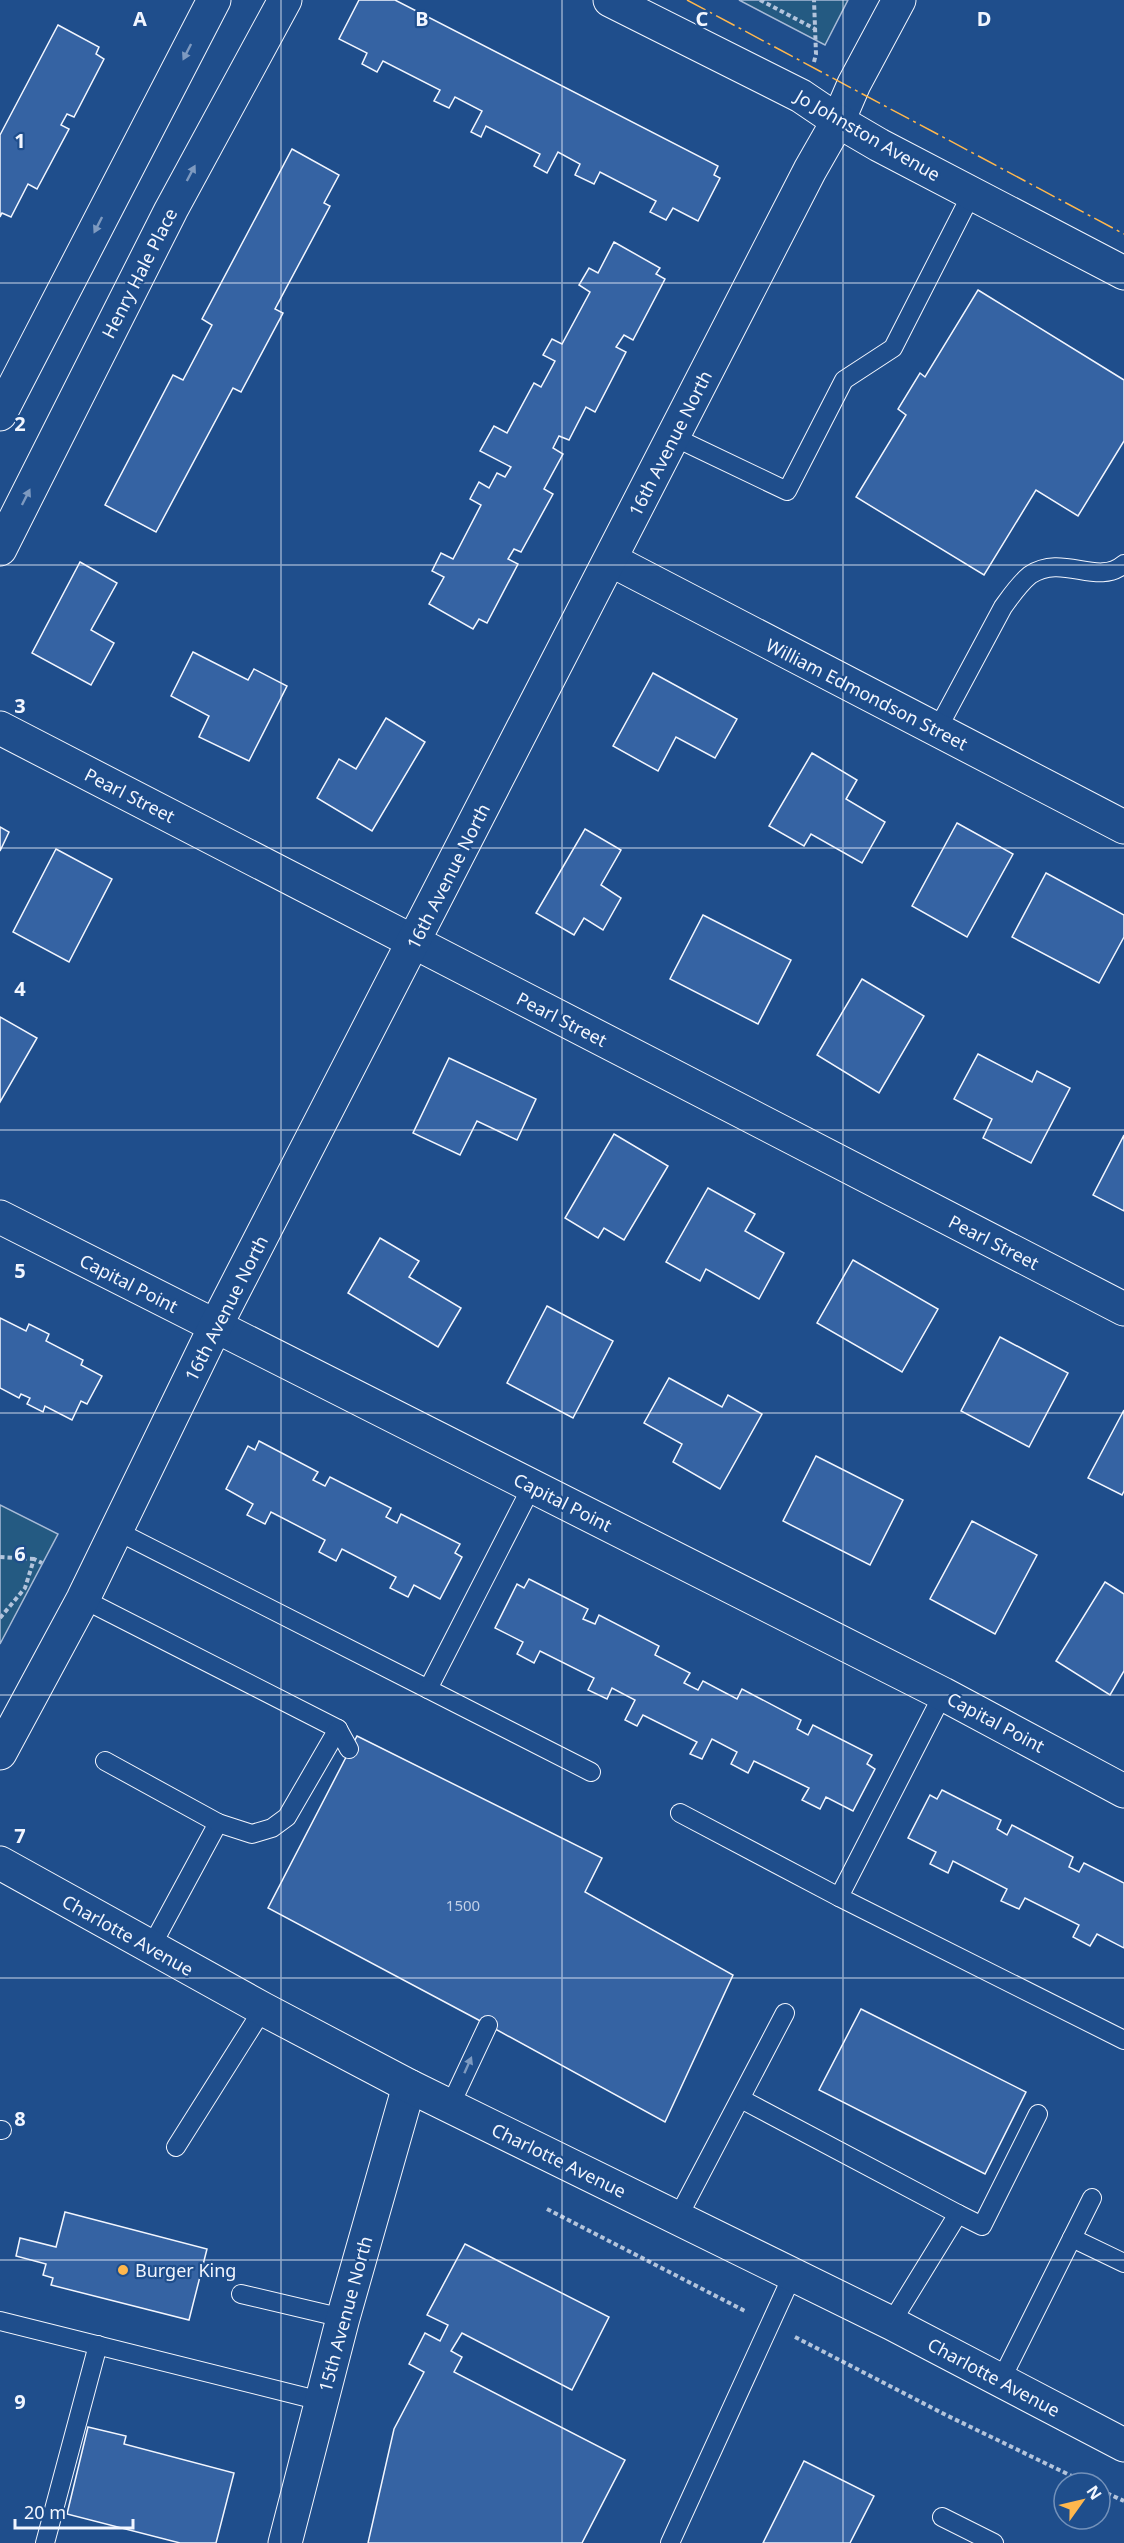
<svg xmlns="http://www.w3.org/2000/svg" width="1124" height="2543" viewBox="0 0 1124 2543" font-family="'Noto Sans',sans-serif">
<rect width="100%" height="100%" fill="#1f4e8c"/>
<g fill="#245a82" stroke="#a8bbd7" stroke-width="1.5">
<path d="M 739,0 L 848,0 L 825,45 Z"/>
<path d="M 0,1505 L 58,1534 L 0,1644 Z"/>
</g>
<g fill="#3563a3" stroke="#f2f6ff" stroke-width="1.5">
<path d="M 359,0 L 395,0 L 718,166 L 714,175 L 720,178 L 698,221 L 673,208 L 666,220 L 650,212 L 656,201 L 600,172 L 594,184 L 575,175 L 580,164 L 558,152 L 547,173 L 534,166 L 540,154 L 486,126 L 481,137 L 471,132 L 482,111 L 455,97 L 449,108 L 434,101 L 440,90 L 383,61 L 377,72 L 362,64 L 367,53 L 339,39 Z"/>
<path d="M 58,25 L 99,47 L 96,54 L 104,59 L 74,117 L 67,114 L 61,125 L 69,129 L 37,189 L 28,184 L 11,217 L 2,213 L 0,217 L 0,135 Z"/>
<path d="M 292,149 L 339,175 L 324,203 L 330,206 L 275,309 L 283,313 L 241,392 L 233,388 L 156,532 L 105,505 L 173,375 L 183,380 L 212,325 L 202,319 Z"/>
<path d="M 614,242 L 660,268 L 656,274 L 665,279 L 633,340 L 624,335 L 616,347 L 626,352 L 595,412 L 586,407 L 569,440 L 559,436 L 553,448 L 563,454 L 544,489 L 553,494 L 521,552 L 514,549 L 508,559 L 518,564 L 487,623 L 479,619 L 473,629 L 429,604 L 444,577 L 432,571 L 441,553 L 453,559 L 481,505 L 470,499 L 479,482 L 489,488 L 497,473 L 505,477 L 511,467 L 480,451 L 494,426 L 507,433 L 534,383 L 541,387 L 555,361 L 543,355 L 552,339 L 562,344 L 590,292 L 579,285 L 589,268 L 598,273 Z"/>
<path d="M 978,290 L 1124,380 L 1124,441 L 1078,516 L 1036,490 L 984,575 L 856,497 L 906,415 L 898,409 L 920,373 L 925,377 Z"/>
<path d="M 80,562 L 117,583 L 91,630 L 114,643 L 91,685 L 32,653 Z"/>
<path d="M 193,652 L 248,680 L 254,669 L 287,686 L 249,761 L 199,737 L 209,716 L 171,696 Z"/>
<path d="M 653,673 L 737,719 L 715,758 L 676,737 L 658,771 L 613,746 Z"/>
<path d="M 386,718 L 425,742 L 372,831 L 317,798 L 339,759 L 356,769 Z"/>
<path d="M 812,753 L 857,780 L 846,799 L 885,822 L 862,863 L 811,834 L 804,846 L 769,826 Z"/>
<path d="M 957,823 L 1013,854 L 967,937 L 912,906 Z"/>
<path d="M 0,827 L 9,832 L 0,851 Z"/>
<path d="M 585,829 L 621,850 L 601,885 L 621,898 L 603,930 L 584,918 L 574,935 L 536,913 Z"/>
<path d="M 56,849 L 112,879 L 69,962 L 13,932 Z"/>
<path d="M 1046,873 L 1124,915 L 1124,937 L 1099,983 L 1012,937 Z"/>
<path d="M 703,915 L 791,960 L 758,1024 L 670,979 Z"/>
<path d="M 862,979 L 924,1016 L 879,1093 L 817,1055 Z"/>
<path d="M 0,1017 L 37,1038 L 0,1102 Z"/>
<path d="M 978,1054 L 1032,1082 L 1037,1071 L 1070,1088 L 1031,1163 L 983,1138 L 992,1119 L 954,1099 Z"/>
<path d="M 449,1058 L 536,1099 L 517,1140 L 477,1121 L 460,1155 L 413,1133 Z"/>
<path d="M 614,1134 L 668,1166 L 624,1240 L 604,1228 L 598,1238 L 565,1218 Z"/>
<path d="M 1124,1135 L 1124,1211 L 1093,1195 Z"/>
<path d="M 708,1188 L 755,1214 L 745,1231 L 784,1253 L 759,1299 L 706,1269 L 700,1281 L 666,1262 Z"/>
<path d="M 380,1238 L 419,1261 L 409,1277 L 461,1308 L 438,1347 L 348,1293 Z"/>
<path d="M 853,1260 L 938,1309 L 902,1372 L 817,1323 Z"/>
<path d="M 547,1306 L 613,1341 L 573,1418 L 507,1383 Z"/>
<path d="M 0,1318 L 26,1331 L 29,1324 L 49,1334 L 46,1341 L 83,1360 L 81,1365 L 102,1376 L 87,1404 L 81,1401 L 72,1420 L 45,1406 L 43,1412 L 27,1404 L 30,1398 L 21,1394 L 19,1398 L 0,1388 Z"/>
<path d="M 1000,1337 L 1068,1373 L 1029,1447 L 961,1411 Z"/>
<path d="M 669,1378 L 722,1407 L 728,1395 L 762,1414 L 720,1489 L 673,1462 L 682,1444 L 644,1423 Z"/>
<path d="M 1124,1410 L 1124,1491 L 1122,1495 L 1088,1478 Z"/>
<path d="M 259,1441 L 318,1472 L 313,1480 L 325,1486 L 330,1477 L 391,1508 L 386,1517 L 397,1523 L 401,1514 L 460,1544 L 455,1553 L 462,1557 L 440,1599 L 414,1585 L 408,1597 L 390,1588 L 396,1577 L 342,1549 L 336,1561 L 319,1552 L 325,1540 L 271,1512 L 265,1524 L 247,1515 L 253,1504 L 226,1489 L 248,1446 L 255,1450 Z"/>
<path d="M 816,1456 L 903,1500 L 870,1565 L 783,1521 Z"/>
<path d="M 972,1521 L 1037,1555 L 995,1634 L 930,1599 Z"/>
<path d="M 529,1579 L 588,1609 L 583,1619 L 595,1624 L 599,1615 L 659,1646 L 655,1655 L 690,1673 L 684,1683 L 698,1690 L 703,1681 L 737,1699 L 742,1689 L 801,1720 L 797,1729 L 808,1735 L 813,1725 L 872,1755 L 867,1764 L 875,1769 L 853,1811 L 826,1797 L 820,1809 L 802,1800 L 809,1788 L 754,1761 L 748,1773 L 731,1764 L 737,1752 L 712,1739 L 702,1759 L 690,1754 L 697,1742 L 643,1715 L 637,1726 L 625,1720 L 635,1700 L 612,1688 L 607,1699 L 588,1690 L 594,1678 L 540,1651 L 534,1663 L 517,1654 L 523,1642 L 495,1628 L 517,1584 L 524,1588 Z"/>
<path d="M 1105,1582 L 1124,1594 L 1124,1671 L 1110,1695 L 1056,1661 Z"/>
<path d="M 357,1736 L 602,1858 L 585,1892 L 733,1975 L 665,2122 L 488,2025 L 268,1908 Z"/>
<path d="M 942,1790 L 1001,1820 L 997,1829 L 1007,1835 L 1012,1825 L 1073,1857 L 1069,1867 L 1079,1872 L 1084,1863 L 1124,1883 L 1124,1948 L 1097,1934 L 1090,1946 L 1073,1937 L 1079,1925 L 1025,1898 L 1019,1909 L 1001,1901 L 1007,1889 L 953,1861 L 948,1873 L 930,1864 L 936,1852 L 908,1838 L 930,1795 L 937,1799 Z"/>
<path d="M 861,2009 L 1026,2092 L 985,2174 L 819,2090 Z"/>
<path d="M 65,2212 L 207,2249 L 189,2320 L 51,2285 L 53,2278 L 43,2275 L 46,2264 L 16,2256 L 20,2238 L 56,2247 Z"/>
<path d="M 465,2244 L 609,2317 L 572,2390 L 462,2333 L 451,2351 L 462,2357 L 454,2372 L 625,2460 L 582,2543 L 368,2543 L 394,2429 L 424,2372 L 409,2364 L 425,2333 L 440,2341 L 448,2325 L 427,2315 Z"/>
<path d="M 88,2427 L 126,2436 L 124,2444 L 234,2473 L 216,2543 L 180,2543 L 67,2514 Z"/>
<path d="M 804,2461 L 874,2496 L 850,2543 L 763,2543 Z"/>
</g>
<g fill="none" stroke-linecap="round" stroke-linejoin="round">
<g stroke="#f2f6ff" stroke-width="20">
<g id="service">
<path d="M 674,437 L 787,491 L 844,380 L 893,348 L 972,193"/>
<path d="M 937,730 L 1003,607 C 1011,596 1019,584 1030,575 C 1063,553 1097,587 1124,564"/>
<path d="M 117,1531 L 428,1689 L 532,1486"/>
<path d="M 83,1599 L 338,1729 L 349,1749"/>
<path d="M 428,1689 L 591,1772"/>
<path d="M 943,1694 L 839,1897 L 1124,2040"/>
<path d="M 105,1761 L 218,1823 L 151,1947"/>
<path d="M 680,1813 L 839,1897"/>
<path d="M 218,1823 L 252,1834 L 272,1828 L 287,1817 L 338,1729"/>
<path d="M 741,2099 L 958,2214 L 891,2323"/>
<path d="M 450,2106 L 488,2025"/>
<path d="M 0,2130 L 2,2130"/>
<path d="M 176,2147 L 263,2009"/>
<path d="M 958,2214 L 982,2226 L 1038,2114"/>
<path d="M 677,2219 L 785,2013"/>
<path d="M 1072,2238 L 1124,2263"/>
<path d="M 241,2294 L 343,2318"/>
<path d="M 0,2321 L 321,2401"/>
<path d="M 1001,2380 L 1092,2198"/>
<path d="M 942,2517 L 994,2543"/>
<path d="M 45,2543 L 98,2345"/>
<path d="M 670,2543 L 793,2274"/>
</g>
</g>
<g stroke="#f2f6ff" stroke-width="35">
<g id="minor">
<path d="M 838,121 L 854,84 L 899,0"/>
<path d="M 0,414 L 214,0"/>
<path d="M 0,549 L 171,210 L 285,0"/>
<path d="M 611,560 L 1124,827"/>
<path d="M 0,728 L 1124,1309"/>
<path d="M 0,1217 L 943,1694 L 1124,1791"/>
<path d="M 285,2543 L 343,2318 L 409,2086"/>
</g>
</g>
<g stroke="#f2f6ff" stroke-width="35">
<g id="tertiary">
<path d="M 610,0 L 801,96 L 838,121 L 879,145 L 1124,273"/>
<path d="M 0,1753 L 83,1599 L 215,1327 L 810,170 L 838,121"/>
</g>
</g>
<g stroke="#f2f6ff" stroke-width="35">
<path id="primary" d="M 0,1863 L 263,2009 L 409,2086 L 891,2323 L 1124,2445"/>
</g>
<g stroke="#b3c4dc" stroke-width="4" stroke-dasharray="4.5 3" stroke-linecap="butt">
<path d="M 760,0 L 815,29"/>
<path d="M 814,62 L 816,54 L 814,0"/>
<path d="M 0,1557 L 34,1559"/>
<path d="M 0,1618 L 25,1588 L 34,1559 L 42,1563"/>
<path d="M 547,2209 L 745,2311"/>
<path d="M 795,2337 L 946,2415 L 1086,2483"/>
<path d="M 1100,2490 L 1124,2501"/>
</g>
<use href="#service" stroke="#1f4e8c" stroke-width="18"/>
<use href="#minor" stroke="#1f4e8c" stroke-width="33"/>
<use href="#tertiary" stroke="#1f4e8c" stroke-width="33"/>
<use href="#primary" stroke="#1f4e8c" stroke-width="33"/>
<path stroke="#ffb74d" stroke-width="1.5" stroke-dasharray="21 4.5 3 4.5" stroke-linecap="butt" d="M 687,0 L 1124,234"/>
</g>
<defs><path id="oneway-solid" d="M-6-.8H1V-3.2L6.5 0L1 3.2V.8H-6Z" transform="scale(1.5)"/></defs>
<g fill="#7e9ac0">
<use href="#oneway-solid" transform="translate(187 52) rotate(117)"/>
<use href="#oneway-solid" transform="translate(191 173) rotate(-62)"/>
<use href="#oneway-solid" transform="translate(98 225) rotate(117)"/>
<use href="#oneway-solid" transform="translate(26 497) rotate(-63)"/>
<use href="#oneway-solid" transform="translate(468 2065) rotate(-66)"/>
</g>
<path fill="none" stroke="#f2f6ff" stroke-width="1.5" stroke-opacity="0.55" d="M 281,0 L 281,2543M 562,0 L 562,2543M 843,0 L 843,2543M 0,283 L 1124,283M 0,565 L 1124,565M 0,848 L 1124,848M 0,1130 L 1124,1130M 0,1413 L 1124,1413M 0,1695 L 1124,1695M 0,1978 L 1124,1978M 0,2260 L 1124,2260"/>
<circle fill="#ffb74d" stroke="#1f4e8c" stroke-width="2" cx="123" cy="2270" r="6"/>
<g text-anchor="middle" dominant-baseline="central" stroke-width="4.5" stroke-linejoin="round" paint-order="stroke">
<g font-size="15" fill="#c3d1e8">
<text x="463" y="1905">1500</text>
</g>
<g font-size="18" fill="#f2f6ff" stroke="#1f4e8c">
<text transform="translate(868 135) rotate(30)">Jo Johnston Avenue</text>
<text transform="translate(139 273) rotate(-63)">Henry Hale Place</text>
<text transform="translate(670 443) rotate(-63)">16th Avenue North</text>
<text transform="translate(867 694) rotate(27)">William Edmondson Street</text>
<text transform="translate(130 795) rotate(27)">Pearl Street</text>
<text transform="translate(448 876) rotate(-63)">16th Avenue North</text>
<text transform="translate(562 1019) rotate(27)">Pearl Street</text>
<text transform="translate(994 1242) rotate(27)">Pearl Street</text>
<text transform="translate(129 1283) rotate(27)">Capital Point</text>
<text transform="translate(226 1308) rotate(-63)">16th Avenue North</text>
<text transform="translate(563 1502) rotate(27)">Capital Point</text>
<text transform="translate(996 1722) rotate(28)">Capital Point</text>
<text transform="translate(128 1935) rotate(29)">Charlotte Avenue</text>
<text transform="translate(559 2160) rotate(26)">Charlotte Avenue</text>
<text transform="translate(345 2314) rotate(-75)">15th Avenue North</text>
<text transform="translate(994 2377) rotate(28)">Charlotte Avenue</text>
</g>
<g font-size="18" fill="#f2f6ff" stroke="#1f4e8c" text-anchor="start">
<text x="135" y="2270">Burger King</text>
</g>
</g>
<g font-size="20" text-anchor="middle" font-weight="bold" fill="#f2f6ff" stroke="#1f4e8c" stroke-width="4.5" stroke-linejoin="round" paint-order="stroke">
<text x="140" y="26">A</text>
<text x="422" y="26">B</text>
<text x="702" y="26">C</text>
<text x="984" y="26">D</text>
<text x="20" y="148">1</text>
<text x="20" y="431">2</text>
<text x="20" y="713">3</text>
<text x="20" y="996">4</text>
<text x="20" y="1278">5</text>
<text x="20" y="1561">6</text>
<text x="20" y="1843">7</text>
<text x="20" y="2126">8</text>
<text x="20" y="2409">9</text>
</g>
<g transform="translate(1082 2501) rotate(56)"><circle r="28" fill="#1f4e8c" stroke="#7391ba" stroke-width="1.5"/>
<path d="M0-4.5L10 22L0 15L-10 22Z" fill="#ffb74d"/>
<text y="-9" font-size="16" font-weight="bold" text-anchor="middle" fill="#f2f6ff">N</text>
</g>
<path d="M15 2519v9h118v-9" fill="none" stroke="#f2f6ff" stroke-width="3"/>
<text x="24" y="2519" font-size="18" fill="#f2f6ff" stroke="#1f4e8c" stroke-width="4.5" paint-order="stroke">20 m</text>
</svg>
